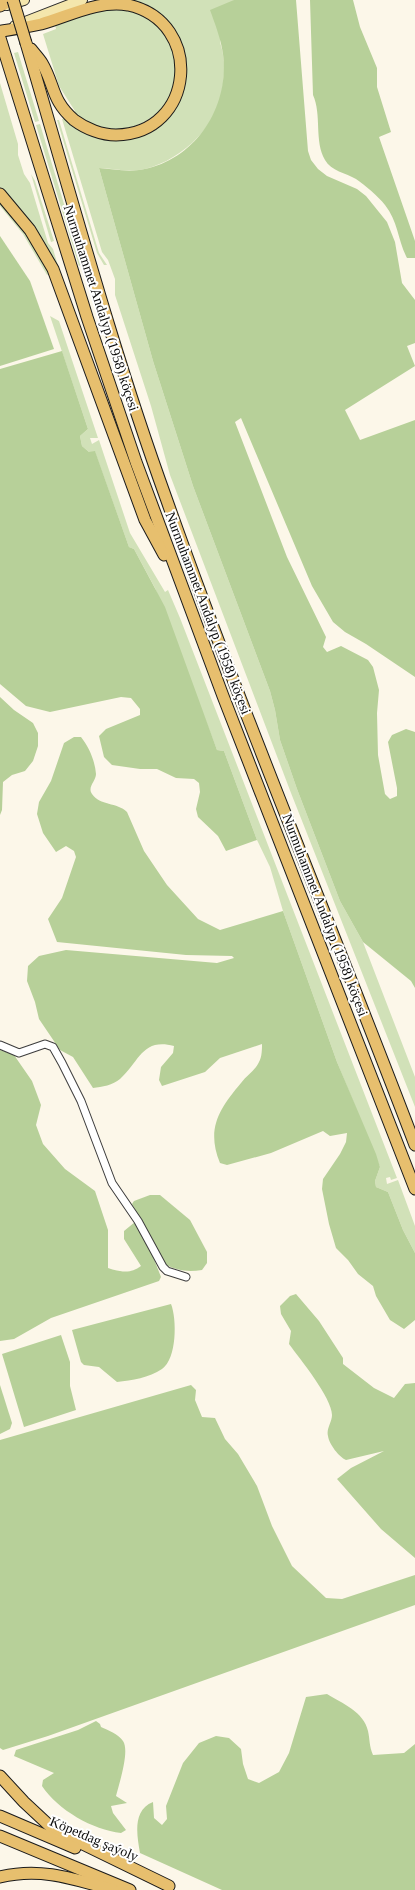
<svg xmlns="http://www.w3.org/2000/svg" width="415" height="1890" viewBox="0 0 415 1890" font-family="Georgia,serif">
<rect width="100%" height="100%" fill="#fcf7e9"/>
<g fill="#d1e1b8">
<path d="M 129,0 L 234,0 C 231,8 221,32 220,40 C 220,45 223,50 223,55 C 225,67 224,79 222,91 C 217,129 175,165 139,170 C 125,172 112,168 99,168 L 153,361 L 193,486 L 270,691 L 275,710 L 280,740 L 297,789 L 340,901 L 363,942 L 415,1077 L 415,1107 L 291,793 L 170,475 L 151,406 L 115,295 L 115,279 L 108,260 L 102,252 L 62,119 L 65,118 L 130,138 C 139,131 176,106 180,99 C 184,92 185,83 186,75 C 189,37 164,9 129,0 Z"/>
<path d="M 125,8 C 134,13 147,16 155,22 C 160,26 163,33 166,37 C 195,76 162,130 115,129 C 98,129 87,122 73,113 L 75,111 L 59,86 L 43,34 L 56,29 L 55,24 L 95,10 Z"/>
<path d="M 18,52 L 39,121 L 35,122 L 14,53 Z"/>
<path d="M 0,83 L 18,144 L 18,155 L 24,174 L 30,183 L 48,243 L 53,249 L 59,269 C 40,239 28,212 0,188 Z"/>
<path d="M 57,120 L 59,120 L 99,253 L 107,265 L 104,265 L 97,253 Z"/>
<path d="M 40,124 L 82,264 L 79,266 L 36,125 Z"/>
<path d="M 31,174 L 35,181 L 54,241 L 51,242 Z"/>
<path d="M 0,201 L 20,224 L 50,273 L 47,275 L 23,234 L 0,206 Z"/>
<path d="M 50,316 L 59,321 L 98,438 L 90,438 L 92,444 L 99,440 L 130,533 L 165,592 L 168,590 L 180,618 L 397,1178 L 391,1180 L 390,1177 L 386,1178 L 387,1184 L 398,1180 L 415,1226 L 415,1253 L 403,1230 L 388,1192 L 376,1187 L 375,1181 L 380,1167 L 337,1062 L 283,911 L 270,867 L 257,840 L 224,751 L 217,750 L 155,588 L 134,549 L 129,547 L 95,452 L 89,452 L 82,446 L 80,436 L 88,429 Z"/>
</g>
<g fill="#b7d099">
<path d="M 234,0 L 296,0 L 308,151 L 311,160 L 318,169 L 327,176 L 357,189 L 366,196 L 387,222 L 395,242 L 402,283 L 415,300 L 415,343 L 407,346 L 415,366 L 345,410 L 360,440 L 415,420 L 415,677 L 366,644 L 345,632 L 333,622 L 312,586 L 241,418 L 235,422 L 287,557 L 326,637 L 323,647 L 327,652 L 341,646 L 368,660 L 373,667 L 379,690 L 377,713 L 378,755 L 385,794 L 390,799 L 397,796 L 397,788 L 388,742 L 392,735 L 406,729 L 415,732 L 415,988 L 411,981 L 363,942 L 340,901 L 297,789 L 280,740 L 275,710 L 270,691 L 193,486 L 153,361 L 99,168 C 112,169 126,172 139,170 C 194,162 230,108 223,54 C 221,39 215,24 210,10 Z"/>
<path d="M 310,0 L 353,0 L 360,27 L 377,68 L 377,87 L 391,132 L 379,137 L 415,241 L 415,258 L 407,258 C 398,241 398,221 385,205 C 378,196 366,186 356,179 C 346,173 331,171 325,160 C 314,141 322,115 313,95 Z"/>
<path d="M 0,236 L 30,281 L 54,349 L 0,366 Z"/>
<path d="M 62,351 L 88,429 L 80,436 L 82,446 L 89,452 L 95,451 L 129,547 L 134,549 L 165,607 L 217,750 L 224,751 L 257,840 L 226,851 L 218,836 L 198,817 L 196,809 L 200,792 L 199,783 L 194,779 L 176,778 L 157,769 L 140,769 L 112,765 L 104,757 L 99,736 L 106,729 L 140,715 L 140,709 L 131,698 L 121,697 L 50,712 L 26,706 L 0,684 L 0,369 Z"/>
<path d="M 0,697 L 14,710 L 33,723 L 38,733 L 38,746 L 33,761 L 25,771 L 12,775 L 3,782 L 2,810 L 0,815 Z"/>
<path d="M 74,737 L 81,737 C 89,747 95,761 96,774 C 96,781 87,787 92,794 C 100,806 117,802 127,812 L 144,851 L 167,885 L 198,919 L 220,930 L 283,911 L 337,1062 L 376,1154 L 380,1167 L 375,1181 L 376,1187 L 388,1192 L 403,1230 L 415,1253 L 415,1320 L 404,1329 L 390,1320 L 376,1296 L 373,1286 L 358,1274 L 348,1260 L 336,1248 L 329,1224 L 322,1189 L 323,1179 L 340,1154 L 346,1142 L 347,1133 L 330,1136 L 323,1131 L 271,1153 L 227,1165 L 220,1163 C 206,1129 219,1109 241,1083 C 247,1075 255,1071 259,1062 C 262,1057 262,1049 262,1044 L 220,1058 L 205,1072 L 162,1086 L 159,1080 L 161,1067 L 173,1053 L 174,1046 C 142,1038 140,1061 120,1079 C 113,1085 102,1087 93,1088 L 73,1057 L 60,1050 L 39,1019 L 35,1002 L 27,981 L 28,966 L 39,956 L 66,950 L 217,963 L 234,958 L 232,956 L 186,955 L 57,942 L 48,919 L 62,898 L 76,857 L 74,851 L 66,846 L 56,852 L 43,833 L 37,814 L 39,802 L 51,781 L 64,743 Z"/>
<path d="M 0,1050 L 14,1055 L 32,1081 L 41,1105 L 36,1125 L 43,1144 L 65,1169 L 95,1191 L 108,1230 L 108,1268 C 120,1272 131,1274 141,1266 L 124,1239 L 124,1231 L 135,1222 L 150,1249 L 161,1277 L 159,1281 L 51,1318 L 14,1339 L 0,1341 Z"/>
<path d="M 150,1195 L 160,1195 L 190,1220 L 207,1252 L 207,1263 L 202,1270 C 188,1272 177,1271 165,1264 L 132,1204 L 134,1201 Z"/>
<path d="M 296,1294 L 319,1321 L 343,1358 L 343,1364 L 374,1388 L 394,1398 L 405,1384 L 415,1383 L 415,1558 L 381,1529 L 337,1479 L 351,1468 L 384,1451 L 346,1460 C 339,1457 329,1444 328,1436 C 326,1429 332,1422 332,1415 C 332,1398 300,1359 289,1344 L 291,1331 L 281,1314 L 280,1306 L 290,1296 Z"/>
<path d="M 171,1304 C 177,1319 177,1359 162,1369 C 149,1378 132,1380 117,1382 L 99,1367 L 84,1365 L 81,1362 L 72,1330 Z"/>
<path d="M 61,1335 L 70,1362 L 70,1386 L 76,1410 L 24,1427 L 2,1354 Z"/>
<path d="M 0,1385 L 12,1423 L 10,1429 L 0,1434 Z"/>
<path d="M 191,1385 L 196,1390 L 195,1400 L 202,1417 L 215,1418 L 225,1439 L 238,1454 L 257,1486 L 272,1526 L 292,1566 L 326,1598 L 342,1599 L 415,1575 L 415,1605 L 48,1736 L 3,1750 L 0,1748 L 0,1440 Z"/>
<path d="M 327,1694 C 342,1703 364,1712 368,1731 C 370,1740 369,1746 373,1755 L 404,1753 L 415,1744 L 415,1890 L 222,1890 L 140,1853 C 137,1836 132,1810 153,1802 L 154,1818 L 162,1825 L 167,1819 L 166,1806 L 183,1763 L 199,1743 L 216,1736 L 229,1738 L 241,1749 L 243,1764 L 248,1779 L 259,1783 L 279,1772 L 289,1753 L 306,1697 Z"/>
<path d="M 96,1721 L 100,1724 L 101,1727 C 108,1730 118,1734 123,1741 C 130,1751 119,1784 116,1796 L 127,1803 L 111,1806 L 113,1813 L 126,1830 L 121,1833 C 93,1830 58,1810 42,1786 L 43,1780 L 54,1773 L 14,1756 L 16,1750 L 78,1730 Z"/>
</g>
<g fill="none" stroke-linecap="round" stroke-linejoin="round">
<g stroke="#3d3d3d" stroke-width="9">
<path id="street" d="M 0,1045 L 19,1053 L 45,1044 L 53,1047 L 62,1063 L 81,1101 L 112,1183 L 138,1221 L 163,1267 L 167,1271 L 186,1277"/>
</g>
<g stroke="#2c2c2c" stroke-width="12">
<g id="secondary">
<path d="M 7,5 L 24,0"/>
<path d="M 15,26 L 82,0"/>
</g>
</g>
<g stroke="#1b1b1b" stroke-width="13">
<g id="primary">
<path d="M 0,6 L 12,0"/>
<path d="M 2,31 C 15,29 28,27 41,24 C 69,16 98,0 128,5 C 205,22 195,134 116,135 C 102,135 86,129 74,120 C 51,100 55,85 42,63 C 39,58 34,53 31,49"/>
<path d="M 0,38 L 87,317 L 136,462 L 223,696 L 415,1189"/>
<path d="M 26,43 C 71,195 112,349 166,498 C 243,716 333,929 415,1145"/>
<path d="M 0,194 L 30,230 L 53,269 L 145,520 L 164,555"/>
<path d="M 0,1776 L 24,1802 L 54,1830 L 169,1886"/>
<path d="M 0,1816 L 75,1848"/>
<path d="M 0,1836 L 130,1890"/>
<path d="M 0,1877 C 41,1867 74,1879 113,1890"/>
</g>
</g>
<use href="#street" stroke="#fff" stroke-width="7"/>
<use href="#secondary" stroke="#f4e6ac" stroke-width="10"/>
<use href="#primary" stroke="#e7bf6e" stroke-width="11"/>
<g stroke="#1b1b1b" stroke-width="13" stroke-linecap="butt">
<path id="primary-bridge" d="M 13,0 L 26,43"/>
</g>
<use href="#primary-bridge" stroke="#e7bf6e" stroke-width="11"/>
</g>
<g text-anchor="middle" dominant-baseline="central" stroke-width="4" stroke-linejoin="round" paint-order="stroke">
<g font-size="14" fill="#0a0a0a" stroke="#fff">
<text transform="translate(101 308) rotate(72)">Nurmuhammet Andalyp (1958) köçesi</text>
<text transform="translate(208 613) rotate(69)">Nurmuhammet Andalyp (1958) köçesi</text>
<text transform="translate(325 915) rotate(69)">Nurmuhammet Andalyp (1958) köçesi</text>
<text transform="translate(94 1839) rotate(23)">Köpetdag şaýoly</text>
</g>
</g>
</svg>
